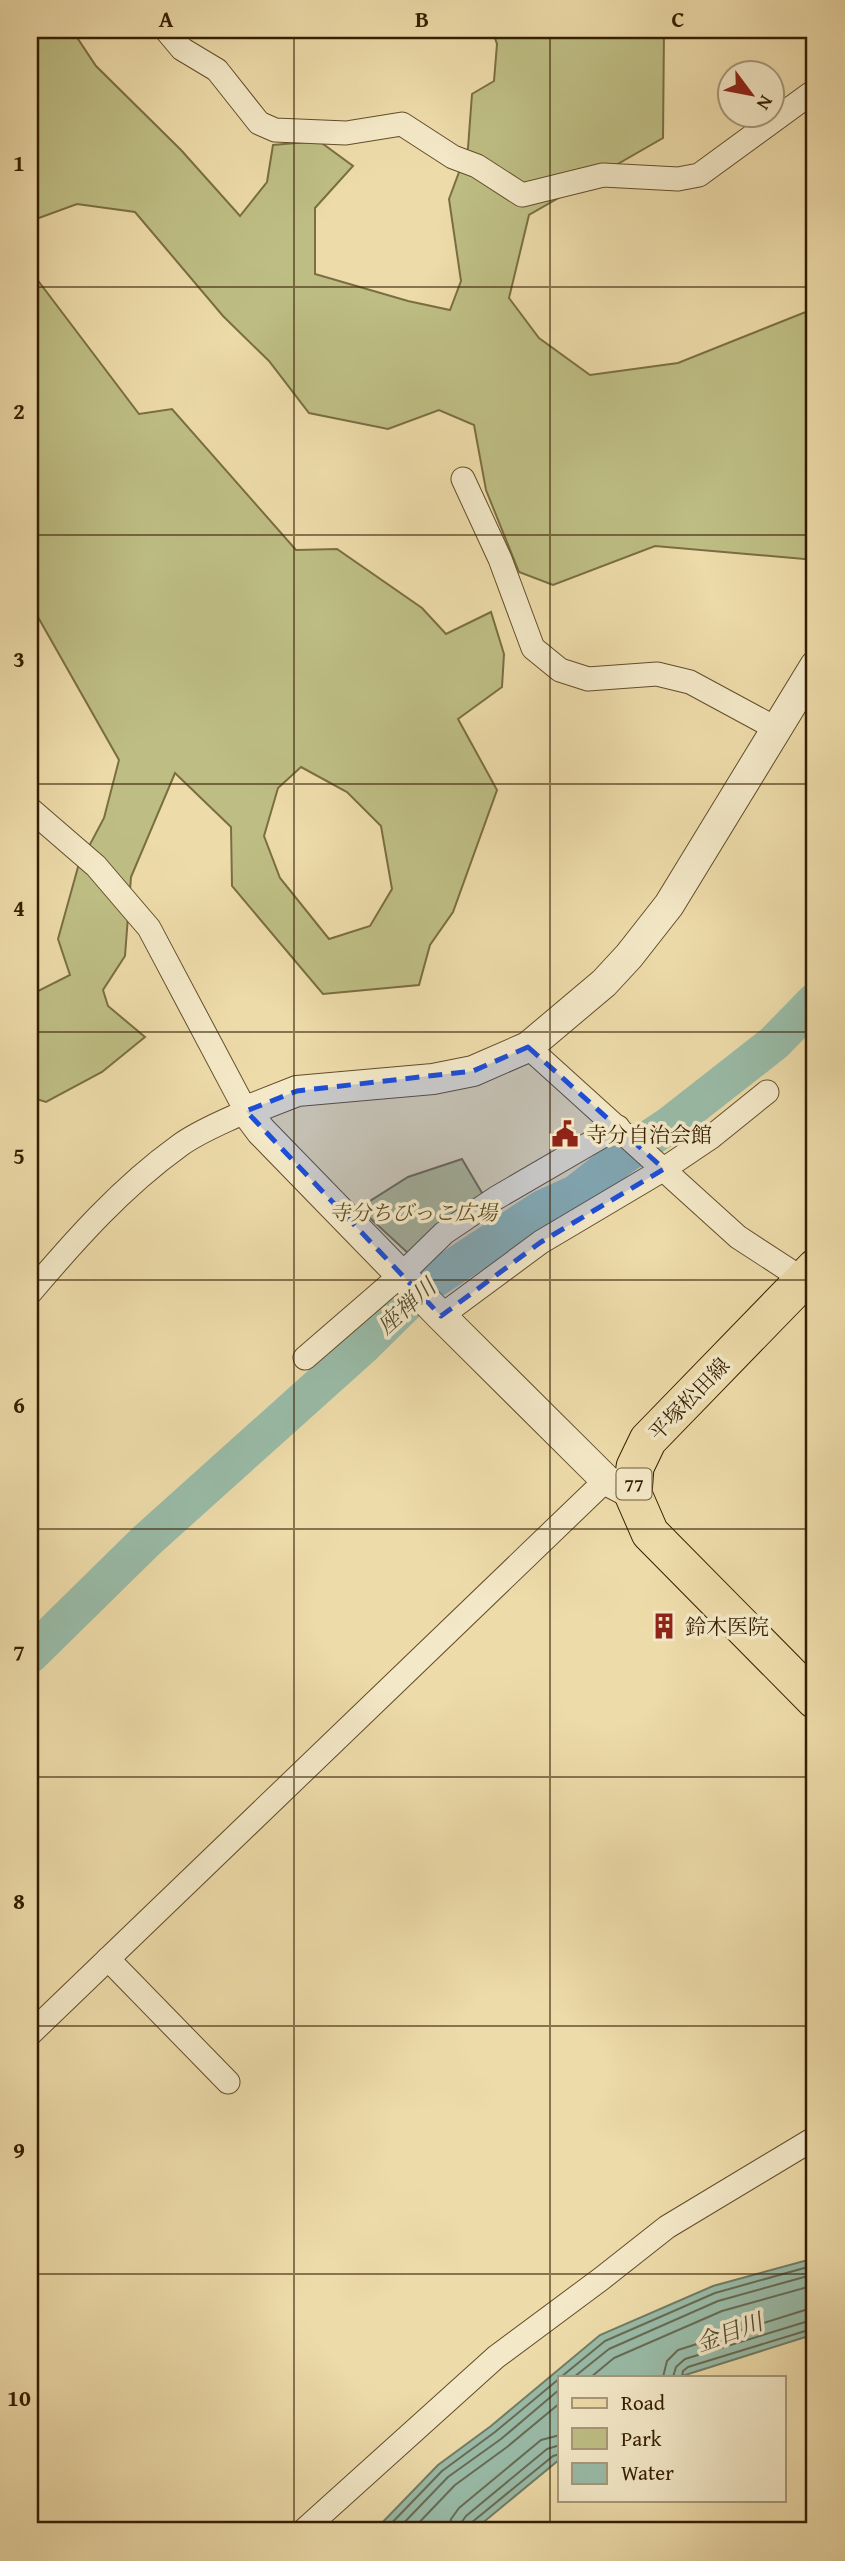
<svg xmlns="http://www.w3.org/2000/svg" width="845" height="2561" viewBox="0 0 845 2561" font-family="'Gentium Book Plus','Noto Serif JP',serif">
<rect width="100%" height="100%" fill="#eddba9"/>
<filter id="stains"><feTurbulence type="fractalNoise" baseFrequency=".00286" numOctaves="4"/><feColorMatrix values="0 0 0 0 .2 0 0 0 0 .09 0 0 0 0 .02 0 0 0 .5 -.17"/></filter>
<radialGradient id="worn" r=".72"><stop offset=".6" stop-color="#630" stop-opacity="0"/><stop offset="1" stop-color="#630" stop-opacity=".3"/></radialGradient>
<g fill="#bebe84" stroke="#7a6e42" stroke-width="2" fill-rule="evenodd">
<path d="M 30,30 L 72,30 L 96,66 L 181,150 L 240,216 L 267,182 L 273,145 L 319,141 L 353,166 L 315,208 L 315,274 L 408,301 L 450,310 L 461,281 L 449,199 L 468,148 L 472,94 L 494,81 L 497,44 L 492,30 L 664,30 L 663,138 L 529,215 L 509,298 L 539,338 L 590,375 L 678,363 L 808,311 L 815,313 L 815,437 L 812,447 L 815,459 L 815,560 L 655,546 L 553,585 L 519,572 L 486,490 L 474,425 L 439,410 L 388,429 L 309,413 L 269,361 L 223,316 L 135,212 L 77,204 L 36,219 L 30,239 Z"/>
<path d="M 30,270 L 139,414 L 172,409 L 296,550 L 337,549 L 422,608 L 446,634 L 491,612 L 504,654 L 502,687 L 458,719 L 497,790 L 453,912 L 430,945 L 419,985 L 323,994 L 232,886 L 231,827 L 175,773 L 131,877 L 125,956 L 103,990 L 108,1006 L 145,1037 L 102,1072 L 46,1102 L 30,1097 L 30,995 L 70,975 L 58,939 L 78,867 L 104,818 L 119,760 L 30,603 ZM 301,767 L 347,792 L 381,826 L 392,889 L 370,926 L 329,939 L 280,878 L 264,836 L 278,788 Z"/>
<path d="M 462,1159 L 485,1198 L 410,1255 L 359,1208 L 408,1177 Z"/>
</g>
<path fill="#99bba8" stroke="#717c65" stroke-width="2" d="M 815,2258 L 815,2334 L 679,2377 L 560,2377 L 560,2459 L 480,2525 L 472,2531 L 374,2531 L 438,2465 L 491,2426 L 600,2335 L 713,2286 Z"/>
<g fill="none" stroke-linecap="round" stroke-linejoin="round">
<g stroke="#676c54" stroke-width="2">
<path d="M 561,2377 L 605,2341 L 715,2293 L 815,2265"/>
<path d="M 574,2377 L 609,2349 L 718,2301 L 815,2274"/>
<path d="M 591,2377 L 614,2358 L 722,2311 L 815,2285"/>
<path d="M 663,2377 L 667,2361 L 678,2350 L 805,2310 L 815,2309"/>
<path d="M 673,2377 L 676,2367 L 685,2359 L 815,2319"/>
<path d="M 682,2377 L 683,2371 L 688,2367 L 815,2328"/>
<path d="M 384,2531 L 442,2471 L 495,2432 L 560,2378"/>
<path d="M 396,2531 L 448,2477 L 501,2439 L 560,2389"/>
<path d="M 411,2531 L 455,2485 L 507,2447 L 560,2403"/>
<path d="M 449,2531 L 451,2519 L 459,2508 L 541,2440 L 560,2435"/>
<path d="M 460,2531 L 461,2523 L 466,2516 L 547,2449 L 560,2445"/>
<path d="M 469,2531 L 471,2523 L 553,2456 L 560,2454"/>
</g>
<path stroke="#99bba8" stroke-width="37" d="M 30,1655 L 146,1541 L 362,1347 L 424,1286 L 543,1208 L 576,1193 L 623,1156 L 668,1126 L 774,1043 L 815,1001"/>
<g stroke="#634d2a" stroke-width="25">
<g id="minor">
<path d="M 166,30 L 182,49 L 217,70 L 259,123 L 275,130 L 346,133 L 402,124 L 453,157 L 477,166 L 522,195 L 603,175 L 678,179 L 699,175 L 810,94 L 815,93"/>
<path d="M 463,479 L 500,559 L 533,648 L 560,670 L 588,679 L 657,674 L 690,682 L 777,729"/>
<path d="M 30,809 L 96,866 L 149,928 L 246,1111 C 224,1122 199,1131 179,1146 C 122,1187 75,1240 30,1293"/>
<path d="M 528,1047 L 738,1237 L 804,1280"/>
<path d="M 441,1316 L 541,1242 L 664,1169 L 710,1138 L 767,1092"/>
<path d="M 305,1358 L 402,1274 L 444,1233 L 496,1198 L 618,1127"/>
<path d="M 108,1959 L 228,2082"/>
<path d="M 30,2034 L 606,1480"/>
<path d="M 303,2531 L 496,2357 L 601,2279 L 667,2227 L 815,2138"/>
</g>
</g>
<g stroke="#634d2a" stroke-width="32">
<path id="tertiary" d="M 633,1494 L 606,1480 L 441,1316 L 261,1131 L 246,1111 L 297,1091 L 433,1079 L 473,1071 L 528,1047 L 604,983 L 629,956 L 669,905 L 815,666"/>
</g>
<g stroke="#351e00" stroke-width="39">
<path id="primary" d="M 815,1268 L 648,1440 L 635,1467 L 633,1494 L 650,1533 L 815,1700"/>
</g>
<use href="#minor" stroke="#f3e8c7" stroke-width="23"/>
<use href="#tertiary" stroke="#f3e8c7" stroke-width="30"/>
<use href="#primary" stroke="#eddba9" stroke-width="37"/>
</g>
<path fill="#1d4ed8" fill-opacity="0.2" stroke="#1d4ed8" stroke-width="5" stroke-dasharray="14 9" stroke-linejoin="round" d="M 528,1047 L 664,1169 L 541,1242 L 441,1316 L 246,1111 L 297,1091 L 473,1071 Z"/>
<path fill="none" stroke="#351e00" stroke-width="2" stroke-opacity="0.55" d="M 294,30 L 294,2531M 550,30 L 550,2531M 30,287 L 815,287M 30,535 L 815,535M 30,784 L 815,784M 30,1032 L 815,1032M 30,1280 L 815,1280M 30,1529 L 815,1529M 30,1777 L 815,1777M 30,2026 L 815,2026M 30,2274 L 815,2274"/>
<defs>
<g id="civic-bare" transform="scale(2.1)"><path d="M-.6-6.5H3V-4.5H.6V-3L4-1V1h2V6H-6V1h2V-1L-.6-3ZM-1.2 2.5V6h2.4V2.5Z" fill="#8f2418" stroke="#f3e8c7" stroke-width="2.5" paint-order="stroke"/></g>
<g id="building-bare" transform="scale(2.1)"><path d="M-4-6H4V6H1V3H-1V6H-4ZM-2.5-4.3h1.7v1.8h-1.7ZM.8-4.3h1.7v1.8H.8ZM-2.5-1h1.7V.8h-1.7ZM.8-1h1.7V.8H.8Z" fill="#8f2418" stroke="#f3e8c7" stroke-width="2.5" paint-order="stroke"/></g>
</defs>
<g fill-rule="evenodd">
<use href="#civic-bare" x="565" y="1134"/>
<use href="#building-bare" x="664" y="1626"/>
</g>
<g text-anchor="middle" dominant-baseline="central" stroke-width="7" stroke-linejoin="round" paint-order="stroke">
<rect fill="#f3e8c7" stroke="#6e5b3c" stroke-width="2" x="616.5" y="1468.5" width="35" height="31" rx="5"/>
<g font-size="19" font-weight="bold" fill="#351e00">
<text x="634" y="1484">77</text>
</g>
<g font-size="21" fill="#351e00" stroke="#f3e8c7" text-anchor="start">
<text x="586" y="1134">寺分自治会館</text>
<text x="685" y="1626">鈴木医院</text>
</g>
<g font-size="21" font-style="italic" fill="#5e4e28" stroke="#f3e8c7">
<text x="413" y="1212">寺分ちびっこ広場</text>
</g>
<g font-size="21" fill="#351e00" stroke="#f3e8c7">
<text transform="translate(689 1399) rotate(-46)">平塚松田線</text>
</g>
<g font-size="23" font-style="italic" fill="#534d32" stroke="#f3e8c7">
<text transform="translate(406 1306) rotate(-42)">座禅川</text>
<text transform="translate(729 2332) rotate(-20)">金目川</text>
</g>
</g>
<rect width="845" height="2561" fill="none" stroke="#eddba9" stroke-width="77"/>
<rect x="558" y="2376" width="228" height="126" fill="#f3e8c7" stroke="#a79777" stroke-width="2"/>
<rect x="572" y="2398" width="35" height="10" fill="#eddba9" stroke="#a79777" stroke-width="2"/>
<text x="621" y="2410" font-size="21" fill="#351e00">Road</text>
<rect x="572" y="2428" width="35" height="21" fill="#bebe84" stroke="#a79777" stroke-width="2"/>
<text x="621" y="2446" font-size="21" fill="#351e00">Park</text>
<rect x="572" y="2463" width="35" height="21" fill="#99bba8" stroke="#a79777" stroke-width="2"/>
<text x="621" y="2480" font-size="21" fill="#351e00">Water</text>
<g transform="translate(751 94) rotate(122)"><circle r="33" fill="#f3e8c7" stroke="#a79777" stroke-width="2"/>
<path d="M0-5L12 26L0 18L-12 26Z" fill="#8f2418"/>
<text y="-10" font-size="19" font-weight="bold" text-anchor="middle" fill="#351e00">N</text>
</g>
<rect x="38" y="38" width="768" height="2484" fill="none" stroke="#351e00" stroke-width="2.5"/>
<g font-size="23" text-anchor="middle" font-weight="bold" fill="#351e00">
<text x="166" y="27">A</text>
<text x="422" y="27">B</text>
<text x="678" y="27">C</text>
<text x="19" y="171">1</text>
<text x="19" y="419">2</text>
<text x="19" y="667">3</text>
<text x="19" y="916">4</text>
<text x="19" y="1164">5</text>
<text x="19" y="1413">6</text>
<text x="19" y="1661">7</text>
<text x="19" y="1909">8</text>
<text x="19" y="2158">9</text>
<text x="19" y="2406">10</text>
</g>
<rect width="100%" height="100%" filter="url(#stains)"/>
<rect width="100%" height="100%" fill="url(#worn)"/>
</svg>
